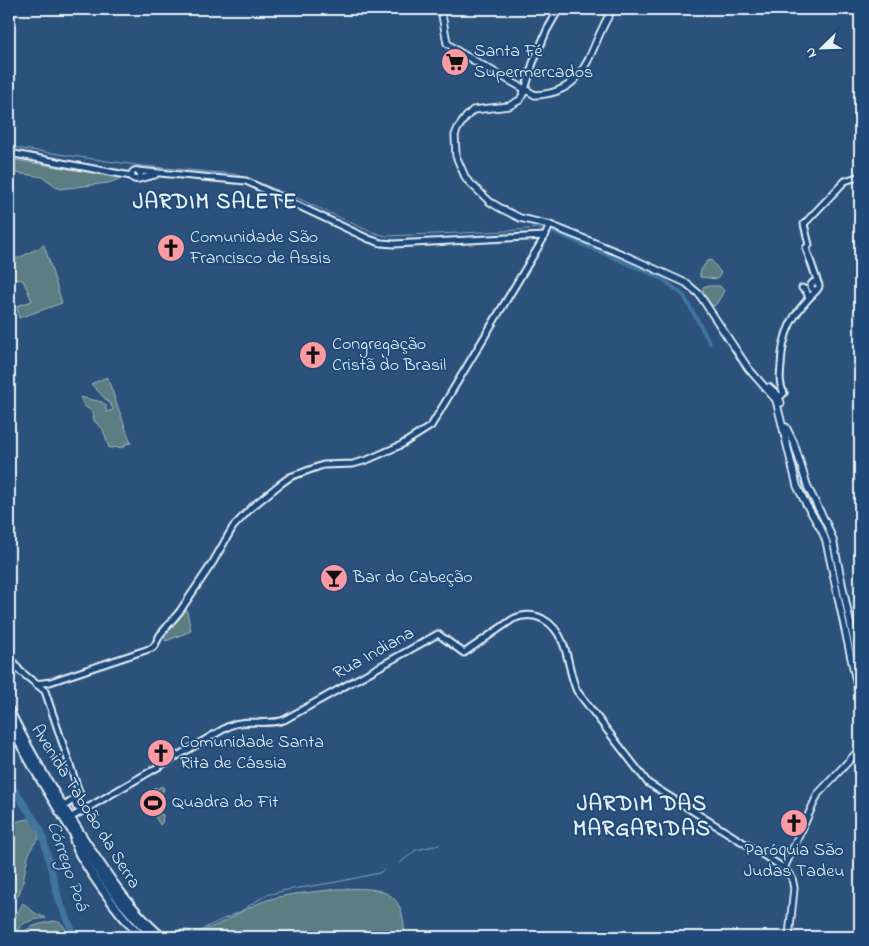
<svg xmlns="http://www.w3.org/2000/svg" width="869" height="946" viewBox="0 0 869 946" font-family="'Indie Flower',sans-serif">
<rect width="100%" height="100%" fill="#2c527b"/>
<filter id="ink" filterUnits="userSpaceOnUse"><feTurbulence type="fractalNoise" baseFrequency=".02" numOctaves="2"/><feDisplacementMap in="SourceGraphic" scale="10" xChannelSelector="R" yChannelSelector="G"/><feConvolveMatrix kernelMatrix="1 2 1 2 8 2 1 2 1" color-interpolation-filters="sRGB"/></filter>
<g filter="url(#ink)">
<g fill="#5d7d82" stroke="#a2b7bd">
<path d="M 9,159 L 123,178 L 108,183 L 60,189 L 43,177 L 9,172 Z"/>
<path d="M 44,245 L 62,303 L 19,318 L 17,306 L 32,301 L 23,280 L 9,279 L 9,259 L 19,258 Z"/>
<path d="M 711,260 L 721,273 L 717,279 L 700,277 L 700,272 L 707,261 Z"/>
<path d="M 706,286 L 720,286 L 724,291 L 717,303 L 714,306 L 711,305 L 703,294 L 703,287 Z"/>
<path d="M 107,377 L 131,443 L 125,444 L 125,447 L 109,448 L 103,429 L 94,421 L 93,412 L 84,406 L 80,397 L 102,402 L 106,405 L 106,412 L 113,410 L 111,405 L 91,384 Z"/>
<path d="M 186,607 L 191,631 L 166,641 L 162,634 Z"/>
<path d="M 161,786 L 164,788 L 163,792 L 159,791 L 158,793 L 156,807 L 153,811 L 163,815 L 162,823 L 160,825 L 151,810 L 148,808 L 146,803 L 155,787 L 158,789 Z"/>
<path d="M 28,819 C 35,823 39,830 39,839 C 19,855 31,890 9,906 L 9,891 L 15,878 L 14,872 L 9,870 L 9,823 Z"/>
<path d="M 336,889 C 360,889 395,883 402,914 C 404,921 404,930 405,937 L 175,937 L 169,933 C 181,926 191,933 203,930 C 224,924 240,911 259,903 C 283,893 311,893 336,889 Z"/>
<path d="M 23,903 L 35,913 L 46,918 C 32,920 19,921 15,937 L 9,937 L 9,926 L 11,925 C 15,920 21,905 23,903 Z"/>
<path d="M 53,921 C 64,922 65,928 69,937 L 21,937 C 28,924 40,925 53,921 Z"/>
</g>
<g fill="none" stroke-linecap="round" stroke-linejoin="round">
<g stroke="#83a6c1" stroke-width="1">
<path d="M 9,147 L 143,166 L 235,174 L 293,196 L 369,231 L 386,236 L 507,231 L 538,228"/>
<path d="M 399,864 L 416,850 L 439,845"/>
<path d="M 204,928 L 241,911 L 266,895 L 287,890 L 337,882 L 379,873 L 384,870"/>
</g>
<path stroke="#40749d" stroke-width="4" d="M 538,228 L 554,232 L 663,279 L 684,296 L 710,343"/>
<path stroke="#40749d" stroke-width="7" d="M 9,782 L 41,830 L 59,900 L 75,937"/>
<g stroke="#e8f1f8" stroke-width="9">
<g id="tertiary">
<path d="M 525,90 L 533,63 L 547,30 L 559,9"/>
<path d="M 9,153 L 131,176"/>
<circle cx="136" cy="175" r="4.5"/>
<path d="M 138,171 L 246,181 L 369,239 L 381,243 L 394,244 L 545,236"/>
<path d="M 139,179 L 155,175"/>
<circle cx="815" cy="286" r="4"/>
<path d="M 818,283 L 806,248 L 809,245 L 804,224 L 845,181 L 860,176"/>
<path d="M 802,288 L 806,290 L 808,296"/>
<path d="M 778,399 L 784,393 C 779,385 780,375 781,366 C 782,332 793,313 817,290"/>
<path d="M 9,656 L 20,671 L 45,691 L 80,795 L 63,807"/>
<path d="M 36,684 L 50,682 L 152,648 L 155,645 L 160,635 L 180,611 L 213,562 L 233,527 L 252,507 L 279,485 L 290,477 L 323,465 L 353,464 L 367,460 L 401,445 L 431,426 L 545,236 L 550,225"/>
<path d="M 74,799 L 76,807 L 83,810"/>
<path d="M 70,818 L 229,726 C 247,718 266,726 284,720 L 438,634 L 464,653 L 513,619 C 535,609 554,621 563,643 C 569,658 570,676 577,691 L 648,783 L 784,868"/>
</g>
</g>
<g stroke="#e8f1f8" stroke-width="9">
<g id="secondary">
<path d="M 441,9 L 447,43 L 459,52 L 535,95 C 591,93 588,45 613,9"/>
<path d="M 525,90 L 520,100 L 509,106 L 473,110 L 466,117 L 458,128 L 455,135 L 456,156 L 466,179 L 490,202 L 502,209 L 520,218 L 550,225 L 622,254 L 686,283 L 699,294 L 748,368 L 776,400 L 797,486 L 806,504 L 822,531 L 826,541 L 860,700"/>
<path d="M 769,387 L 778,395 L 781,403"/>
<path d="M 786,427 L 794,443 L 808,488 L 827,525 L 833,540 L 860,670"/>
<path d="M 789,937 L 794,888 L 792,878 L 784,868 L 818,794 L 860,749"/>
</g>
</g>
<g stroke="#e8f1f8" stroke-width="11">
<g id="motorway">
<path d="M 9,710 C 30,753 54,793 80,833 C 105,872 127,906 162,937"/>
<path d="M 9,723 C 31,765 55,805 81,845 C 101,876 121,906 149,932"/>
<path d="M 74,840 C 76,845 77,850 80,855 C 91,874 126,926 144,937"/>
</g>
</g>
<use href="#tertiary" stroke="#1f4a7a" stroke-width="5"/>
<use href="#secondary" stroke="#1f4a7a" stroke-width="5.5"/>
<use href="#motorway" stroke="#1f4a7a" stroke-width="7"/>
</g>
</g>
<defs>
<g id="supermarket-disc" transform="scale(1.4375)"><circle r="9.5" fill="#ff9aa2" stroke="#1f4a7a"/><path d="M-6-5.5h2.5l.6 2H6L4.5 2H-2.5L-4.4-4H-6ZM-1.5 3.2a1.3 1.3 0 1 0 .1 0ZM3 3.2a1.3 1.3 0 1 0 .1 0Z" fill="#111"/></g>
<g id="church-disc" transform="scale(1.4375)"><circle r="9.5" fill="#ff9aa2" stroke="#1f4a7a"/><path d="M-1.2-6h2.4v3.5h3.3v2.4h-3.3V6h-2.4V-.1h-3.3v-2.4h3.3Z" fill="#111"/></g>
<g id="bar-disc" transform="scale(1.4375)"><circle r="9.5" fill="#ff9aa2" stroke="#1f4a7a"/><path d="M-6-5H6L.8 .8V4.5H3.5V6h-7V4.5H-.8V.8Z" fill="#111"/></g>
<g id="stadium-disc" transform="scale(1.4375)"><circle r="9.5" fill="#ff9aa2" stroke="#1f4a7a"/><path d="M0-5a6.5 5 0 1 0 0 10a6.5 5 0 1 0 0-10ZM-3.5-1.8h7v3.6h-7Z" fill="#111"/></g>
</defs>
<g fill-rule="evenodd">
<use href="#supermarket-disc" x="455" y="62"/>
<use href="#church-disc" x="171" y="248"/>
<use href="#church-disc" x="313" y="355"/>
<use href="#bar-disc" x="334" y="578"/>
<use href="#church-disc" x="161" y="753"/>
<use href="#stadium-disc" x="153" y="803"/>
<use href="#church-disc" x="794" y="823"/>
</g>
<g text-anchor="middle" dominant-baseline="central" stroke-width="4" stroke-linejoin="round" paint-order="stroke">
<g font-size="18" fill="#e8f1f8" stroke="#1f4a7a" text-anchor="start">
<text x="474" y="52">Santa Fé<tspan x="474" dy="21">Supermercados</tspan></text>
<text x="190" y="238">Comunidade São<tspan x="190" dy="21">Francisco de Assis</tspan></text>
<text x="332" y="345">Congregação<tspan x="332" dy="21">Cristã do Brasil</tspan></text>
<text x="353" y="578">Bar do Cabeção</text>
<text x="180" y="743">Comunidade Santa<tspan x="180" dy="21">Rita de Cássia</tspan></text>
<text x="172" y="803">Quadra do Fit</text>
<text x="794" y="851" text-anchor="middle">Paróquia São<tspan x="794" dy="21">Judas Tadeu</tspan></text>
</g>
<g font-size="18" fill="#e8f1f8" stroke="#1f4a7a">
<text transform="translate(374 654) rotate(-29)">Rua Indiana</text>
<text transform="translate(85 807) rotate(58)">Avenida Taboão da Serra</text>
</g>
<g font-size="19" font-style="italic" fill="#cfdeea" stroke="#1f4a7a">
<text transform="translate(67 866) rotate(71)">Córrego Poá</text>
</g>
<g font-size="22" font-weight="bold" letter-spacing="1" fill="#e8f1f8" stroke="#1f4a7a">
<text x="215" y="203">JARDIM SALETE</text>
<text x="642" y="805">JARDIM DAS<tspan x="642" dy="25">MARGARIDAS</tspan></text>
</g>
</g>
<rect width="869" height="946" fill="none" stroke="#1f4a7a" stroke-width="30"/>
<rect x="15" y="15" width="839" height="916" fill="none" stroke="#e8f1f8" stroke-width="2" filter="url(#ink)"/>
<g transform="translate(822 48) rotate(247)" stroke="#1f4a7a" stroke-width="4" paint-order="stroke">
<path d="M0-4L9 19L0 12L-9 19Z" fill="#e8f1f8"/>
<text y="-8" font-size="14" font-weight="bold" text-anchor="middle" fill="#e8f1f8">N</text>
</g>
</svg>
